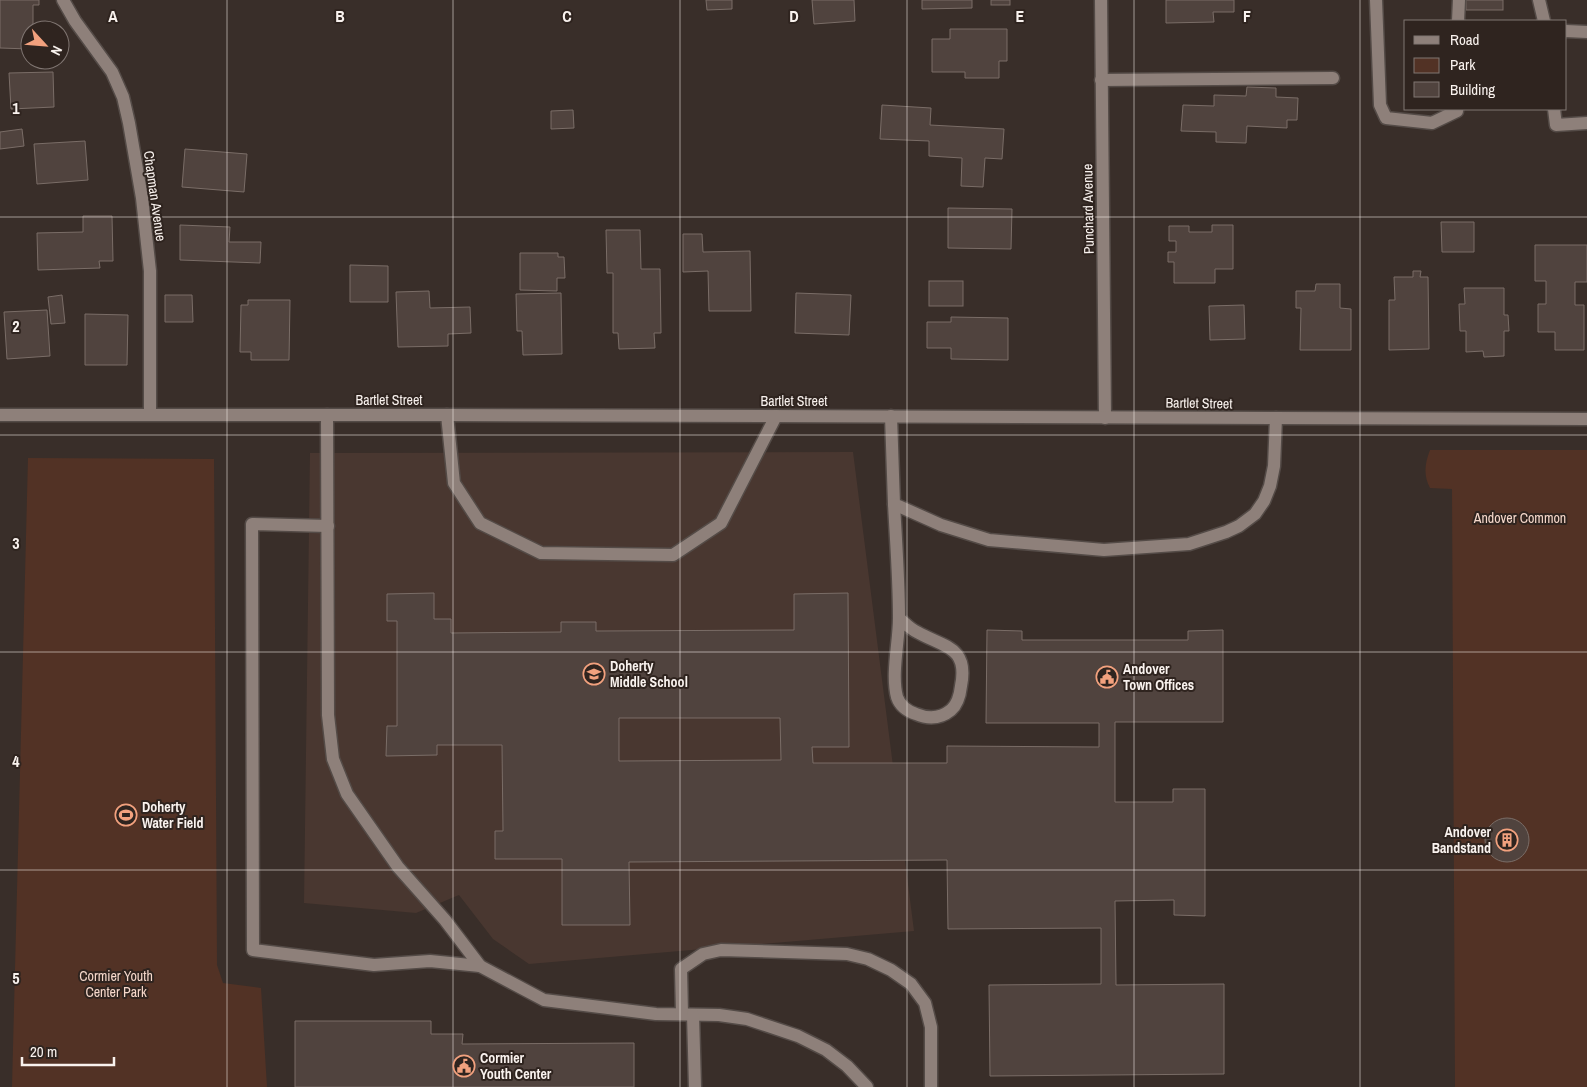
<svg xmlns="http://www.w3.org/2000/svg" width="1587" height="1087" viewBox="0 0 1587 1087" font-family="'Archivo Narrow',sans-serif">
<rect width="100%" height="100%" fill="#392e29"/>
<path fill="#493730" d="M 853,452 L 914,931 L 529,964 L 493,939 L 459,895 L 416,913 L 304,903 L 310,453 Z"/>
<g fill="#523225">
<path d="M 1430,450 L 1587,450 L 1587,1087 L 1455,1087 L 1452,489 L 1430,488 C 1423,475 1425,463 1430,450 Z"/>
<path d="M 28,458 L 214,459 L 217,965 L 223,983 L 261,988 L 267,1087 L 12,1087 Z"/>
</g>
<g fill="#50433e" stroke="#7a6d67" fill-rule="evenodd">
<path d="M 0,0 L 39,0 L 39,5 L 33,5 L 33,30 L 30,30 L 30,49 L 0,48 Z"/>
<path d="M 706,0 L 732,0 L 732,9 L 707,10 Z"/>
<path d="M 812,0 L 854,0 L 855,21 L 814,24 Z"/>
<path d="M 922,0 L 972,0 L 972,8 L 922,9 Z"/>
<rect x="991" y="0" width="19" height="5"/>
<path d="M 1166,0 L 1234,0 L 1234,12 L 1213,12 L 1214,22 L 1166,23 Z"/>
<rect x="1466" y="0" width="37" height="10"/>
<path d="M 950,29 L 1007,29 L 1007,61 L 999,61 L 999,78 L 965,78 L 965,72 L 932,72 L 932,39 L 950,39 Z"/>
<path d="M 53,72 L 54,107 L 11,109 L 9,73 Z"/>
<path d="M 1247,87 L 1276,88 L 1276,97 L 1298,98 L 1297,120 L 1287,120 L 1287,128 L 1247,126 L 1246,143 L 1216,142 L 1216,132 L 1181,131 L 1183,105 L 1214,106 L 1214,95 L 1246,96 Z"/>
<path d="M 882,105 L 931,108 L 930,125 L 1004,129 L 1002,159 L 985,158 L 983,187 L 961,186 L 962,158 L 929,156 L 929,141 L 880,139 Z"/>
<path d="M 573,110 L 574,128 L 551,129 L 551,111 Z"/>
<path d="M 22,129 L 24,146 L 0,149 L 0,132 Z"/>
<path d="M 85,141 L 88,180 L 37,184 L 34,144 Z"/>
<path d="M 185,149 L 247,154 L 244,192 L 182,187 Z"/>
<path d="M 948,208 L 1012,209 L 1011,249 L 948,248 Z"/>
<path d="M 83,216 L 112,216 L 113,261 L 99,261 L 100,268 L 38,270 L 37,233 L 83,232 Z"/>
<path d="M 1441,222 L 1474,222 L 1474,252 L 1442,252 Z"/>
<path d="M 180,225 L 230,227 L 229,242 L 261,242 L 260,263 L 180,260 Z"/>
<path d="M 1212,225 L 1233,225 L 1233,269 L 1215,269 L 1215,283 L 1174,283 L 1174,262 L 1168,262 L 1168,252 L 1176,252 L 1176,241 L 1169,241 L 1169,226 L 1189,226 L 1189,232 L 1212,232 Z"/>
<path d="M 606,230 L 640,230 L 641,269 L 660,269 L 661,333 L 654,333 L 655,348 L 619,349 L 618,333 L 613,333 L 613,273 L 607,273 Z"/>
<path d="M 683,234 L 702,234 L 703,252 L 750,251 L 751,311 L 709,311 L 708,271 L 683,272 Z"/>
<path d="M 1535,245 L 1587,245 L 1587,282 L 1575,282 L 1575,305 L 1584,305 L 1584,350 L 1555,350 L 1555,332 L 1538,332 L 1538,304 L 1546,304 L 1546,281 L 1535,281 Z"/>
<path d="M 520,253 L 558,253 L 558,257 L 564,257 L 565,278 L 557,278 L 557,291 L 520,290 Z"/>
<path d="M 350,265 L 388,266 L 388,302 L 350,302 Z"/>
<path d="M 1413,271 L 1421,271 L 1420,277 L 1428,277 L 1429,349 L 1389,350 L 1389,300 L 1395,300 L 1394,277 L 1413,277 Z"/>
<rect x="929" y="281" width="34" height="25"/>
<path d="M 1316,284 L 1340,284 L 1340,308 L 1351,309 L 1351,350 L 1300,350 L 1301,308 L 1296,308 L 1296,291 L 1315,291 Z"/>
<path d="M 1464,288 L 1504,288 L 1504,315 L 1508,315 L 1509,331 L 1504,331 L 1504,356 L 1484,357 L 1483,351 L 1466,352 L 1466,331 L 1460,331 L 1459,304 L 1465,304 Z"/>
<path d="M 429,291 L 430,308 L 470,307 L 471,333 L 448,334 L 448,346 L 398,347 L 396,292 Z"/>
<path d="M 561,293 L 562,354 L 523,355 L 522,331 L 517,331 L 516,294 Z"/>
<path d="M 796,293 L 851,295 L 849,335 L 795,333 Z"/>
<path d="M 62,295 L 65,323 L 51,324 L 48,297 Z"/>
<path d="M 165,295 L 192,295 L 193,322 L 165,322 Z"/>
<path d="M 248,300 L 290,300 L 289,360 L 251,360 L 251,352 L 240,352 L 241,305 L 248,305 Z"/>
<path d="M 1244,305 L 1245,339 L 1210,340 L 1209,306 Z"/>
<path d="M 47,310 L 50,356 L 7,359 L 4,312 Z"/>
<path d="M 85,314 L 128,315 L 127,365 L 85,365 Z"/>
<path d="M 951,317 L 1008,318 L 1008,360 L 951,359 L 951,348 L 927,348 L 927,322 L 951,322 Z"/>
<path d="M 434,593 L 434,619 L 451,619 L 451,633 L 561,632 L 561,622 L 596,622 L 596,631 L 794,630 L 794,594 L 848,593 L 849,747 L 812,747 L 813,763 L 947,763 L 947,746 L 1099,747 L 1099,723 L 986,723 L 987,630 L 1022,631 L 1022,640 L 1188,640 L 1188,631 L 1223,630 L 1223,722 L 1115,722 L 1115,802 L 1173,802 L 1173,789 L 1205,789 L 1205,916 L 1174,915 L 1174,900 L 1115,901 L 1116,985 L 1224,984 L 1224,1074 L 990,1076 L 989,985 L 1101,984 L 1101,928 L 948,929 L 947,860 L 629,862 L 630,925 L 562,925 L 562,859 L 495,859 L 495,831 L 503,831 L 502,745 L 437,745 L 437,755 L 386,756 L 387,726 L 397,726 L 397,621 L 387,621 L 387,594 ZM 619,718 L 780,718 L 781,760 L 619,761 Z"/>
<circle cx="1507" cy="840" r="22"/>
<path d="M 295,1021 L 431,1021 L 431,1034 L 463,1034 L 462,1044 L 634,1043 L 634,1087 L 295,1087 Z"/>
</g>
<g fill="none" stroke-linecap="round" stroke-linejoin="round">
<g stroke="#544b47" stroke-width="15">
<g id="service">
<path d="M 1376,0 L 1380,105 L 1386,118 L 1432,123 L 1457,111 L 1457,109"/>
<path d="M 1539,0 L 1544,21"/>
<path d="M 1458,21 L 1459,0"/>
<path d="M 1566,31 L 1587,32"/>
<path d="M 1101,80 L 1333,78"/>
<path d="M 1554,109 L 1556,125 L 1587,123"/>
<path d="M 327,415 L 328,715 L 333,759 L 347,794 L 398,867 L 445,920 L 480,966"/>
<path d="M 447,415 L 454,483 L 480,523 L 541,553 L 673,555 L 721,523 L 776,416"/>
<path d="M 891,416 L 894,504 L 941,525 L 989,540 L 1104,550 L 1189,544 L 1226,532 L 1239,526 L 1255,514 L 1264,501 L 1270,486 L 1274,466 L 1276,418"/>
<path d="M 894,504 C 896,542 899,580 899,618 C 899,642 891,674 897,697 C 900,706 907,711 916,714 C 928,719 940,719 951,710 C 958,704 960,695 961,686 C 969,646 943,647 917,632 C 910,629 905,623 899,618"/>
<path d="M 328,526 L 252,524 L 253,950 L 374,965 L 430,961 L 480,966 L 544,1000 L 656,1014 L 719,1015 L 747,1019 L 798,1036 L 826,1050 L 847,1066 L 867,1087"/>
<path d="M 682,1014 L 681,969 L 703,954 L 721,950 L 847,954 L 868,959 L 891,970 L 911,984 L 925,1003 L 931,1027 L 931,1087"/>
<path d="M 693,1015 L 695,1087"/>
</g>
</g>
<g stroke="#544b47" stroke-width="15">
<g id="minor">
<path d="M 63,0 L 75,21 L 112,72 L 123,97 L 129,123 L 142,198 L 150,271 L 150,414"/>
<path d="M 1101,0 L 1105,418"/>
<path d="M 0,415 L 447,415 L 1587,419"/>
</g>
</g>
<use href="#service" stroke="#8e807a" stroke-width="12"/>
<use href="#minor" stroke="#8e807a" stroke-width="12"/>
</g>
<path fill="none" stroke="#f9f2ee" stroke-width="1" stroke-opacity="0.55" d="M 227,0 L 227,1087M 453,0 L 453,1087M 680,0 L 680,1087M 907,0 L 907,1087M 1134,0 L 1134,1087M 1360,0 L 1360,1087M 0,217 L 1587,217M 0,435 L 1587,435M 0,652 L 1587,652M 0,870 L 1587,870"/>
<defs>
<g id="school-ring" transform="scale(1.125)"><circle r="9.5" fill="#2f241f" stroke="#f2a17e" stroke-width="1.5"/><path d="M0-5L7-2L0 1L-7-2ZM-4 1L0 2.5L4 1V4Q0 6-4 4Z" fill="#f2a17e"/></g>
<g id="civic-ring" transform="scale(1.125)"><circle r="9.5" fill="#2f241f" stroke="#f2a17e" stroke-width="1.5"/><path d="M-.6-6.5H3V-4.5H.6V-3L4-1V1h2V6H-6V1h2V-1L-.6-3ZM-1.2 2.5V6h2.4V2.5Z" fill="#f2a17e"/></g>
<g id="stadium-ring" transform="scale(1.125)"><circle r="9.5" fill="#2f241f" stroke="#f2a17e" stroke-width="1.5"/><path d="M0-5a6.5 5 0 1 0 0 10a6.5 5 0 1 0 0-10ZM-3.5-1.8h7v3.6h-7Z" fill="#f2a17e"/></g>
<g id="building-ring" transform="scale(1.125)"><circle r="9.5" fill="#2f241f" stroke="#f2a17e" stroke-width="1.5"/><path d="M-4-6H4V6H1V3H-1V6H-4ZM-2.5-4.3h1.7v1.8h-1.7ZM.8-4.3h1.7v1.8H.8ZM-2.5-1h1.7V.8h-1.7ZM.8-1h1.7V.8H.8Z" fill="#f2a17e"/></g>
</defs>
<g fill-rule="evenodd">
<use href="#school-ring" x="594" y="674"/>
<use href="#civic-ring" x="1107" y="677"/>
<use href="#stadium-ring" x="126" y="815"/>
<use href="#building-ring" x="1507" y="840"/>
<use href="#civic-ring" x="464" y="1066"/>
</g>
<g text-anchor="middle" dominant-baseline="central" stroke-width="4" stroke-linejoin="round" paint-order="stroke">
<g font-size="14" fill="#f9f2ee" stroke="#2f241f">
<text transform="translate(155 196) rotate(82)">Chapman Avenue</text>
<text transform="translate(1088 209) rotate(-91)">Punchard Avenue</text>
<text x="389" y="400">Bartlet Street</text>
<text x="794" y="401">Bartlet Street</text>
<text transform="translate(1199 403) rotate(1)">Bartlet Street</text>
</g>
<g font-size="14" fill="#f6d8cb" stroke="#2f241f">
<text x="1520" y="518">Andover Common</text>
<text x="116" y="976">Cormier Youth<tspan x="116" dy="16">Center Park</tspan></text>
</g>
<g font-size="14" font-weight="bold" fill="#f9f2ee" stroke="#2f241f" text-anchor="start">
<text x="610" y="666">Doherty<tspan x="610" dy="16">Middle School</tspan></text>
<text x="1123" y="669">Andover<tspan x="1123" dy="16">Town Offices</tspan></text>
<text x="142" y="807">Doherty<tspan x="142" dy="16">Water Field</tspan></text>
<text x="1491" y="832" text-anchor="end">Andover<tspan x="1491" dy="16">Bandstand</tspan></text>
<text x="480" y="1058">Cormier<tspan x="480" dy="16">Youth Center</tspan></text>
</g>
</g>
<g font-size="16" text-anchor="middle" font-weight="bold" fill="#f9f2ee" stroke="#2f241f" stroke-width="4" stroke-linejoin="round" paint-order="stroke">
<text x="113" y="22">A</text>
<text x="340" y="22">B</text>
<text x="567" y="22">C</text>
<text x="794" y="22">D</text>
<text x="1020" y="22">E</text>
<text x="1247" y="22">F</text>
<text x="16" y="114">1</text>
<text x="16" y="332">2</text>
<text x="16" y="549">3</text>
<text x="16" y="767">4</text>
<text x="16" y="984">5</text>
</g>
<rect x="1404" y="20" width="162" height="90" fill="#2f241f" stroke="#807672"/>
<rect x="1414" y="36" width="25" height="8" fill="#8e807a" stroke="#807672"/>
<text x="1450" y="45" font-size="15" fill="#f9f2ee">Road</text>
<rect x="1414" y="58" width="25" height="15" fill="#523225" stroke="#807672"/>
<text x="1450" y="70" font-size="15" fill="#f9f2ee">Park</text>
<rect x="1414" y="82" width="25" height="15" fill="#50433e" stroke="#807672"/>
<text x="1450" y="95" font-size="15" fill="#f9f2ee">Building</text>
<g transform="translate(45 45) rotate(116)"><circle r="24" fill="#2f241f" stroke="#807672"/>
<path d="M0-4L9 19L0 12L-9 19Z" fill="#f2a17e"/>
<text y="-8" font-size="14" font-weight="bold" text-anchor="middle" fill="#f9f2ee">N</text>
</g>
<path d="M22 1057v8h92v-8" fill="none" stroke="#f9f2ee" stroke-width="2.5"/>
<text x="30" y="1057" font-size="15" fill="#f9f2ee" stroke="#2f241f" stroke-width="4" paint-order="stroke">20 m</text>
</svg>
